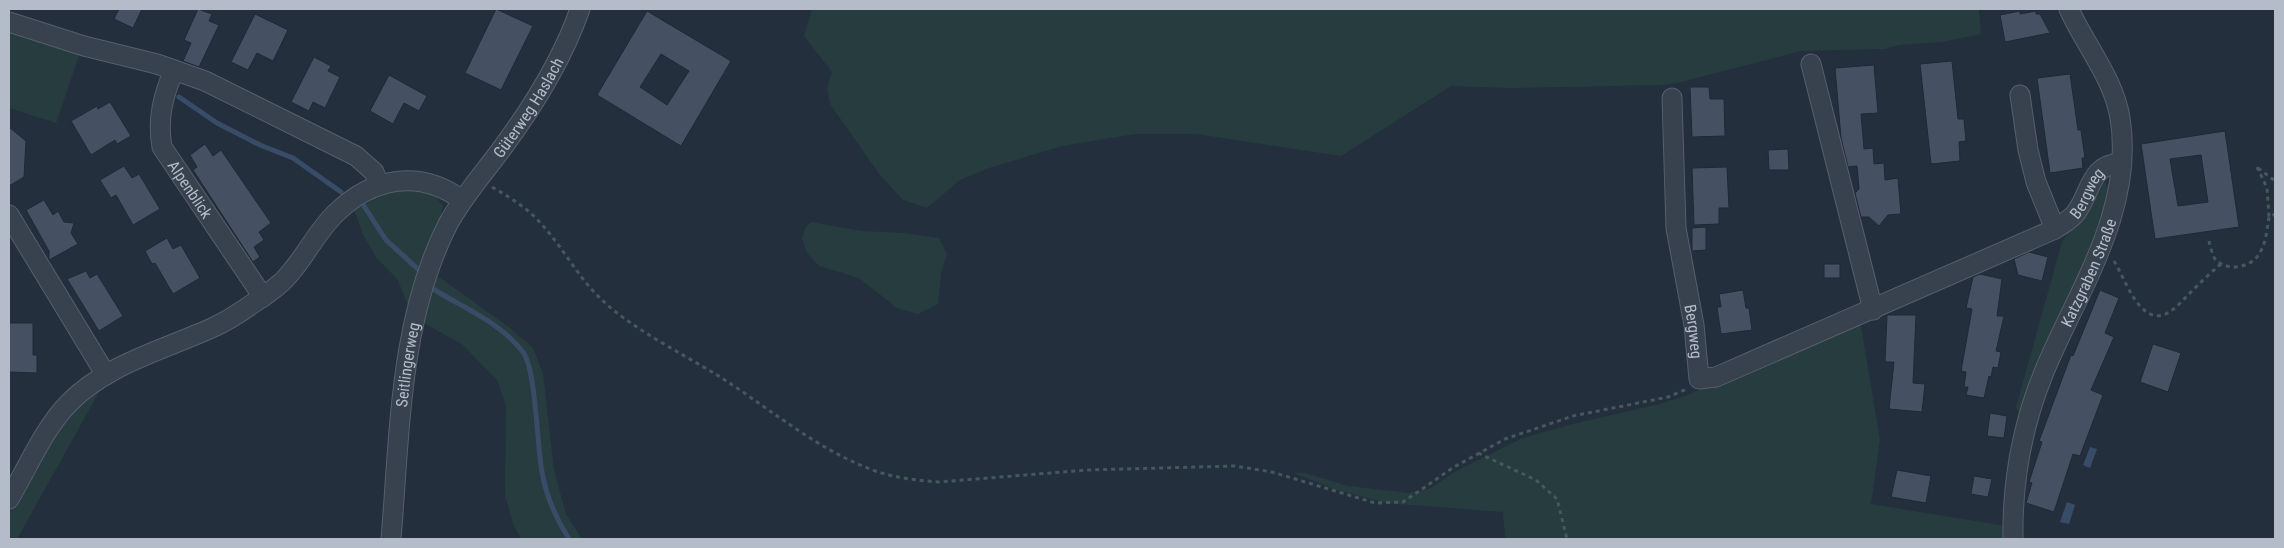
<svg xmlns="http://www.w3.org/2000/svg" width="2284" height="548" viewBox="0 0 2284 548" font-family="'Roboto Condensed',sans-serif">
<rect width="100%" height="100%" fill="#242f3e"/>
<g fill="#263c3f">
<path d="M 812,9 L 1979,9 L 1981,34 L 1942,42 L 1899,45 L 1885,49 L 1801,51 L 1677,83 L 1662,85 L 1510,88 L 1451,86 L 1341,156 L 1196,134 L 1135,134 L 1062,146 L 989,168 L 960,180 L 927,208 L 903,200 L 880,175 L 830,104 L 827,88 L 832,72 L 804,36 Z"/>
<path d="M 9,26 L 81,50 L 56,123 L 9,108 Z"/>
<path d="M 2100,183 L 2106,183 L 2110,188 L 2102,226 L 2021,418 L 2016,407 L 2062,242 Z"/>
<path d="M 418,187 L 434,194 L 443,206 L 440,223 L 409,309 L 398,280 L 376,257 L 363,235 L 354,209 C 378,193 389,188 418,187 Z"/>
<path d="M 811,222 L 861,231 L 904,233 L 939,238 L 947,254 L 941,273 L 938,304 L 918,314 L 897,308 L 859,278 L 819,266 L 807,253 L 802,239 L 805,228 Z"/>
<path d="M 435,274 L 510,328 L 533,348 L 543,373 L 554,470 L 566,514 L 582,539 L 521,539 L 514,526 L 505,496 L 506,406 L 497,380 L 463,345 L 422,322 Z"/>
<path d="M 1860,321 L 1880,440 L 1871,504 L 2006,526 L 2006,539 L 1505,539 L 1503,512 L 1386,503 L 1337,490 L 1294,473 L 1305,473 L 1348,486 L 1410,493 L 1431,488 L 1456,471 L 1521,439 L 1572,424 L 1660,404 L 1685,396 Z"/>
<path d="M 103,385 L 17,539 L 9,539 L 9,513 L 55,431 L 75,407 Z"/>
</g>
<g fill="#394c67">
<path d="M 2090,447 L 2097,449 L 2090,468 L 2083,465 Z"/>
<path d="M 2067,502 L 2075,505 L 2069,524 L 2060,522 Z"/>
</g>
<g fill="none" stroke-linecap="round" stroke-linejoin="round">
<g stroke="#394c67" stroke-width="5">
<path d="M 179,97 L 217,123 L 260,145 L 293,158 L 341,192"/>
<path d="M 364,206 L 386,240 L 419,270"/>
<path d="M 433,289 C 464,308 501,323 523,352 C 536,369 537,447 542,472 C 546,496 557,520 569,539"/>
</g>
</g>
<g fill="#455162" stroke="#1f2835" fill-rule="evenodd">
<path d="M 119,9 L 142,9 L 133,28 L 114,19 Z"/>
<path d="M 198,9 L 212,14 L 209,21 L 219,25 L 199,67 L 183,61 L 191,43 L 184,40 Z"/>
<path d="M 496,9 L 533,26 L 501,90 L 465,73 Z"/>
<path d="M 647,11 L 731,61 L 681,146 L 597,95 ZM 661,54 L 689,71 L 667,105 L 640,87 Z"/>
<path d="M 2020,11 L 2020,14 L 2036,11 L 2036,14 L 2040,14 L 2050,33 L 2005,42 L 2000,15 Z"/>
<path d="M 255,14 L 288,30 L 273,61 L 257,53 L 248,70 L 231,62 Z"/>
<path d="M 314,57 L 331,66 L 328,71 L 340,77 L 325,108 L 313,102 L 309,111 L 291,102 Z"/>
<path d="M 1952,61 L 1958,119 L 1964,119 L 1966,141 L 1959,142 L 1960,161 L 1931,164 L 1920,64 Z"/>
<path d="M 1874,65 L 1878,113 L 1861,114 L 1864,149 L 1873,148 L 1874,164 L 1884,163 L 1885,180 L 1898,178 L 1901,214 L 1888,215 L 1879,226 L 1869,217 L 1861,217 L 1855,193 L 1859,189 L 1857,166 L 1848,167 L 1841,138 L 1835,68 Z"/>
<path d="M 2070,74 L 2078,130 L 2081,130 L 2085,158 L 2082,158 L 2083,168 L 2050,173 L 2037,78 Z"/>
<path d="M 389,75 L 427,96 L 419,111 L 404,103 L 393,124 L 370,111 Z"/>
<path d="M 1690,87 L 1709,87 L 1710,99 L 1724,99 L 1725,136 L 1692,137 Z"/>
<path d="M 110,102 L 131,136 L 117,144 L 115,140 L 91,155 L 71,121 L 97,106 L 98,109 Z"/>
<path d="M 9,127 L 26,141 L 24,177 L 9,186 Z"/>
<path d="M 2225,131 L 2239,227 L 2155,239 L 2141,144 ZM 2201,155 L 2208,202 L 2178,206 L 2170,159 Z"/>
<path d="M 205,144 L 213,156 L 221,150 L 271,223 L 259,232 L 264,240 L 254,247 L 260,257 L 253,262 L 193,170 L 197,167 L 190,155 Z"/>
<path d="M 1788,149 L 1789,170 L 1769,170 L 1768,150 Z"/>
<path d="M 124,166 L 132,178 L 139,174 L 160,209 L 133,225 L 116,195 L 111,198 L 100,180 Z"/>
<path d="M 1727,167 L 1729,208 L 1719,208 L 1719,224 L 1694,225 L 1692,168 Z"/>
<path d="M 44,200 L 53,215 L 58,211 L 64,222 L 74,223 L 71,233 L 78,244 L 49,260 L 49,251 L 26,210 Z"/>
<path d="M 1706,227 L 1706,250 L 1692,251 L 1692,228 Z"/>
<path d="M 167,238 L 173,249 L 181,245 L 200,278 L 173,294 L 155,263 L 152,264 L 145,251 Z"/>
<path d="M 2029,252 L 2048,257 L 2042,281 L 2018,275 L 2014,259 Z"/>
<rect x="1824" y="264" width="16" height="14"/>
<path d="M 86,271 L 90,278 L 97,274 L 123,316 L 99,331 L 67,279 Z"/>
<path d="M 1980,274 L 2002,279 L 1997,316 L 2004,316 L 1996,351 L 2001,352 L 1998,368 L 1993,367 L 1991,377 L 1989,376 L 1984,398 L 1966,395 L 1968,387 L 1964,387 L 1966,372 L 1961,371 L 1972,309 L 1966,308 L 1973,277 Z"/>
<path d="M 1743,290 L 1746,308 L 1749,308 L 1752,330 L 1721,334 L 1717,307 L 1721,307 L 1719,294 Z"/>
<path d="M 2100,290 L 2119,298 L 2105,333 L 2114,337 L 2091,390 L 2103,395 L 2080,456 L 2073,454 L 2054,512 L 2026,503 L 2032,483 L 2029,482 L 2042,442 L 2039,441 L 2068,363 L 2071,355 L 2073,356 Z"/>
<path d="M 1887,315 L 1916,315 L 1913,383 L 1925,384 L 1922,412 L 1889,409 L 1894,362 L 1885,362 Z"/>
<path d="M 9,323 L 33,323 L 33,355 L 37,355 L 37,373 L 9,372 Z"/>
<path d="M 2153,344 L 2181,353 L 2168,392 L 2140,382 Z"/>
<path d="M 1990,413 L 2007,416 L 2004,438 L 1987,436 Z"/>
<path d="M 1897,470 L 1931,476 L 1926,503 L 1891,497 Z"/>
<path d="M 1974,476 L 1992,479 L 1988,497 L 1971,494 Z"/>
</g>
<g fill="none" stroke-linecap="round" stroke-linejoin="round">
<g stroke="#565f6c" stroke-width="21">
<g id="street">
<path d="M 9,22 L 84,46 L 157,64 L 205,81 L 356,156 L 374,172 L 379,185"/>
<path d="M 1811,64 L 1873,310"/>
<path id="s1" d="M 174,70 C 163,96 157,119 162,147 L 263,297"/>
<path d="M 2020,95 L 2028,150 L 2036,182 L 2055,229"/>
<path id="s2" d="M 1672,98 L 1676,228 L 1694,325 L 1699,379 L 1716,377 L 2055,229 C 2061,225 2068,221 2074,215 C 2091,196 2088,164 2121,163"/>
<path d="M 9,215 L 106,375"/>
<path d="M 9,499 C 27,469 44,428 69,403 C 108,363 167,349 216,326 C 231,319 244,310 258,300 C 266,295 275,288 282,282 C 303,262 315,233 336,213 C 373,177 420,169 462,200"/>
<path id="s3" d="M 391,539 C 400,434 399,320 448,224 C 463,196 484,173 503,147 C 534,105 563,58 580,9"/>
<path id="s4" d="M 2013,539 C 2012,481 2022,426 2044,372 C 2077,292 2135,210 2120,118 C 2114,79 2085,45 2069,9"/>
</g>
</g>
<g stroke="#44595c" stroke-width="3" stroke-dasharray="4 4" stroke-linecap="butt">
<path d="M 2257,167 L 2267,188 L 2269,217"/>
<path d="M 2258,168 L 2275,181"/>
<path d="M 492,187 C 504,194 516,201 527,210 C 557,235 574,274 602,300 C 631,328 681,353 717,375 C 765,405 811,445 865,467 C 888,477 913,480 939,482 L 1087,470 L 1235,466 L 1272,472 L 1375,503 L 1403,502 L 1454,467 L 1505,439 L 1573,416 L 1668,397 L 1687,389"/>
<path d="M 2209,241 C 2210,246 2212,254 2215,259 C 2226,272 2251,268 2259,254 C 2266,244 2267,229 2269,217 L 2275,214"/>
<path d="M 2114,261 C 2122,274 2131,298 2142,308 C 2161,327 2176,307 2190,293 C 2200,283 2210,273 2221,264"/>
<path d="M 1478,453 L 1536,480 L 1557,499 L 1567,539"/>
</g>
<use href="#street" stroke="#38414e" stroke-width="19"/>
</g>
<g text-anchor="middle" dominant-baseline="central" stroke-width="4.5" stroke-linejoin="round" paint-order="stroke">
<g font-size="16" fill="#b4bcc9" stroke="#1d2633">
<text stroke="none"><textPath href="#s3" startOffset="464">Güterweg Haslach</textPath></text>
<text stroke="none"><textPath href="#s1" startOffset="130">Alpenblick</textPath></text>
<text stroke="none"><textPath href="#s2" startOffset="719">Bergweg</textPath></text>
<text stroke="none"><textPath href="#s4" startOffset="280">Katzgraben Straße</textPath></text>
<text stroke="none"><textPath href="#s2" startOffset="235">Bergweg</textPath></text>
<text stroke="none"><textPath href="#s3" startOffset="175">Seitlingerweg</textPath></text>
</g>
</g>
<rect width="2284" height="548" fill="none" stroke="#b4bcc9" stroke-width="20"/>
</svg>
